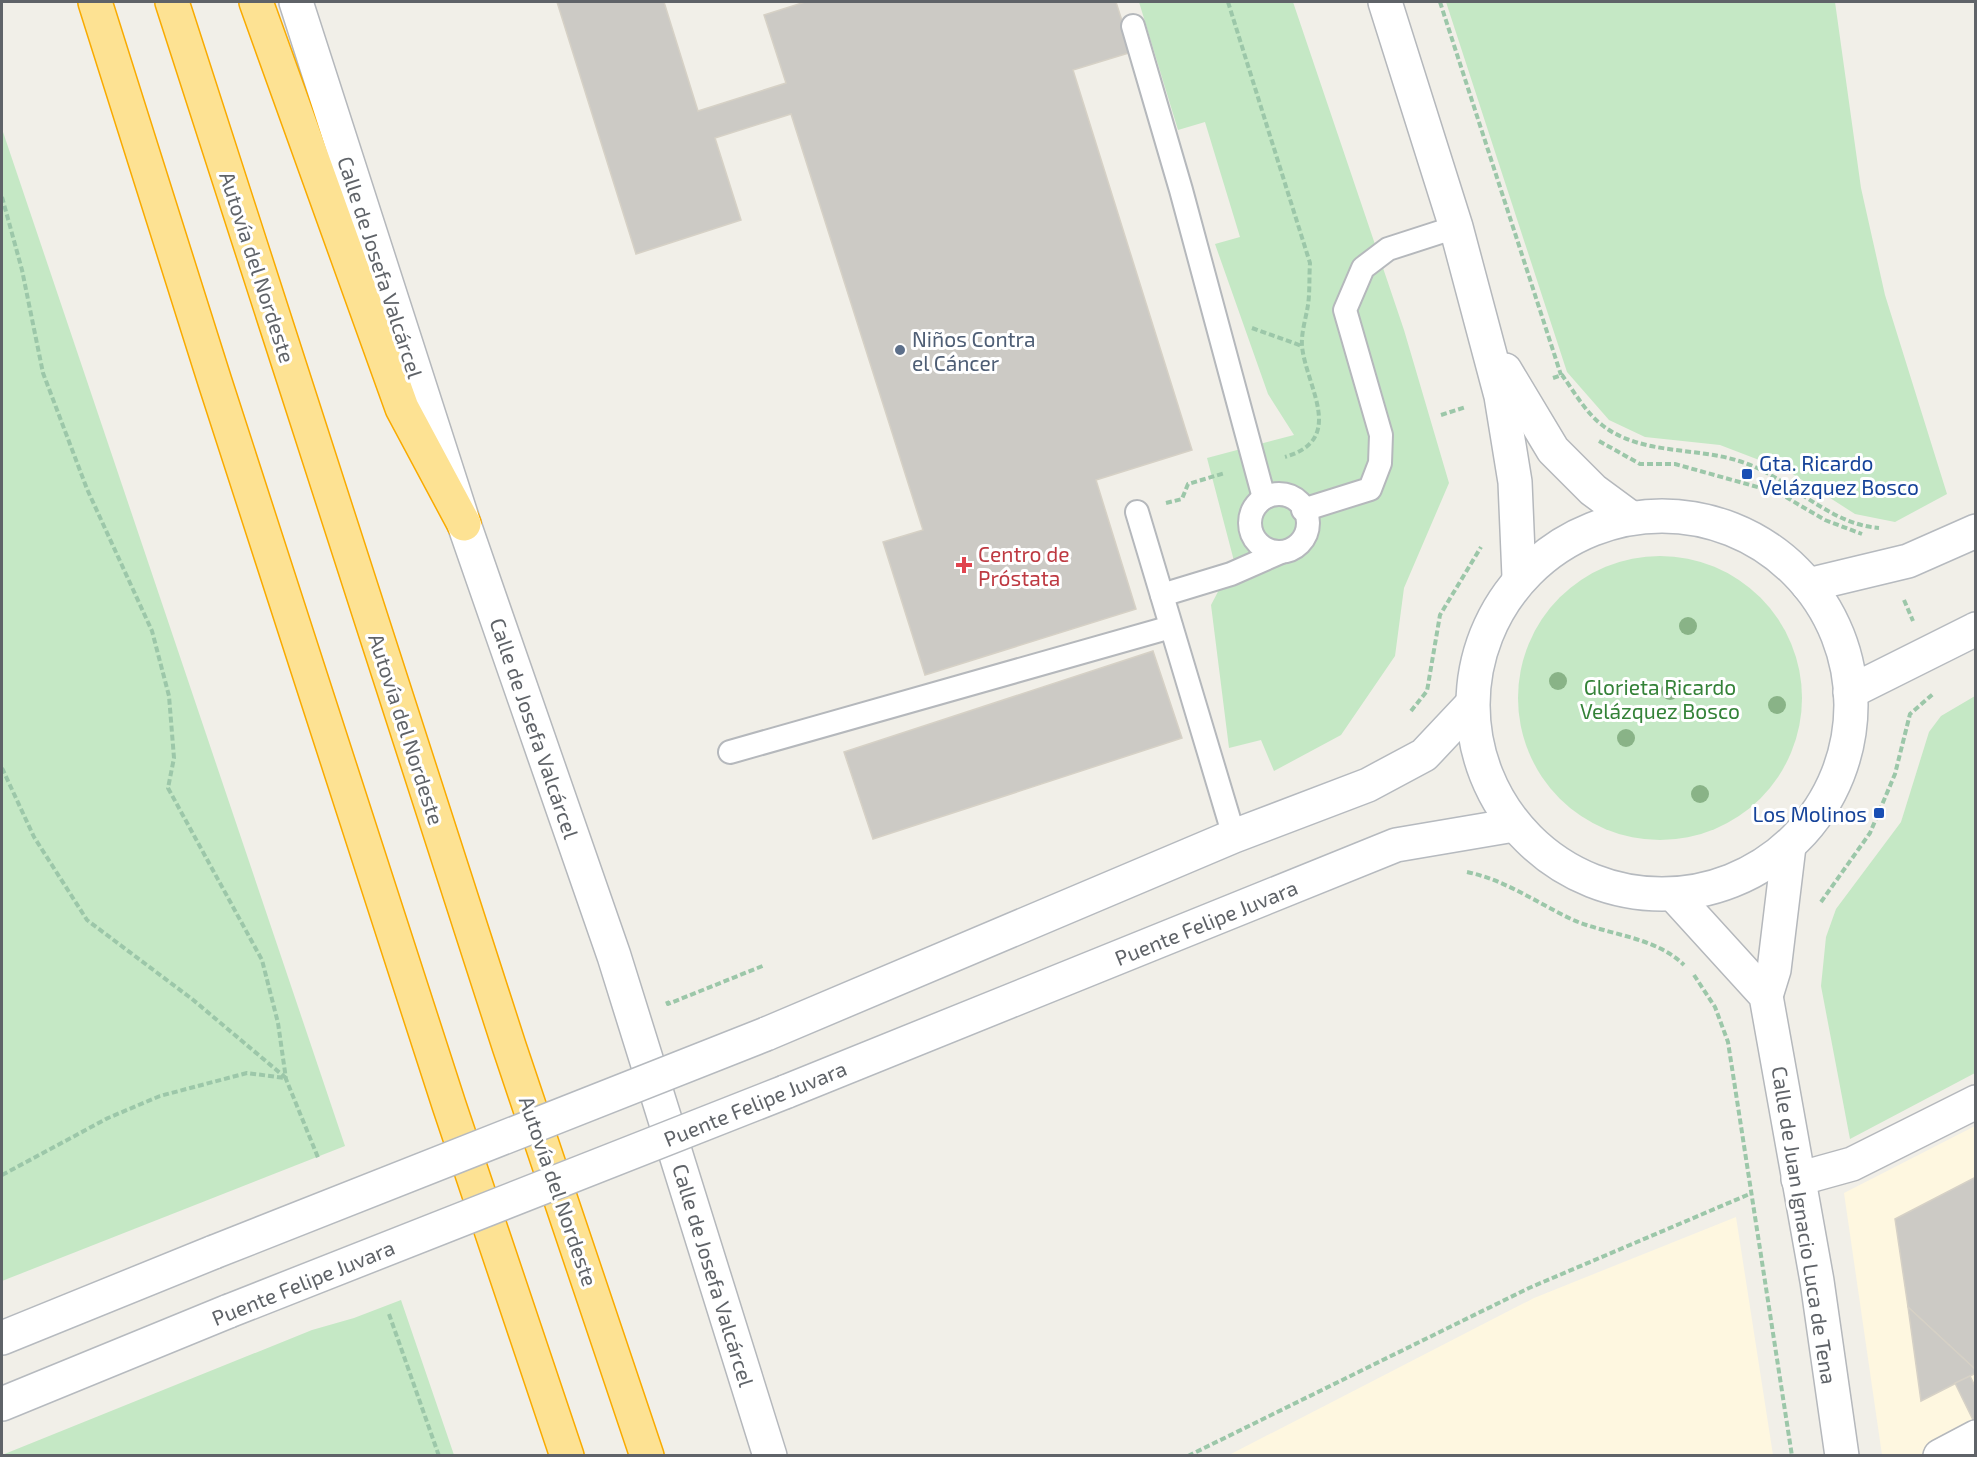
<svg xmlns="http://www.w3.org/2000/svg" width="1977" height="1457" viewBox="0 0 1977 1457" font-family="'Exo 2',sans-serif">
<rect width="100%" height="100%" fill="#f1efe8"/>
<g fill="#fef7e0">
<path d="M 1975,1126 L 1975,1455 L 1882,1455 L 1844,1193 Z"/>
<path d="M 1736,1217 L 1773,1455 L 1229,1455 L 1534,1298 Z"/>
</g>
<g fill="#c5e8c5">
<path d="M 1139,2 L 1293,2 L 1404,330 L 1449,483 L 1404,588 L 1395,656 L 1341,735 L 1274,771 L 1261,740 L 1229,748 L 1211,605 L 1234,561 L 1207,458 L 1294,435 L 1268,394 L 1215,244 L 1240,237 L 1205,122 L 1178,130 Z"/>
<path d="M 1446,2 L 1835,2 L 1861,188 L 1885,295 L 1947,494 L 1895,522 L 1855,514 L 1788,471 L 1720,445 L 1645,437 L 1609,420 L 1567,372 Z"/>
<path d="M 2,129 L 345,1146 L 2,1281 Z"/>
<circle cx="1660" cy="698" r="142"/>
<path d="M 1975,696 L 1975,1073 L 1850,1139 L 1821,986 L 1826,937 L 1836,909 L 1901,822 L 1929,732 L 1941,716 Z"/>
<path d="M 401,1300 L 454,1455 L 2,1455 L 312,1330 L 354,1318 Z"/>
</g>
<g fill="#cccac5" stroke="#d6d1c6" stroke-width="1.5">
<path d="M 557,2 L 664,2 L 698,111 L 786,83 L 764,15 L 805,2 L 1116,2 L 1132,52 L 1073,70 L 1192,450 L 1096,480 L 1136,609 L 925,675 L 883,542 L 923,530 L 791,114 L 715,138 L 741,220 L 636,254 Z"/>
<path d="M 1153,651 L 1182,738 L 873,839 L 844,752 Z"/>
<path d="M 1976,1177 L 1976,1370 L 1908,1307 L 1895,1219 Z"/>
<path d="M 1908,1307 L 1976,1370 L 1976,1373 L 1921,1401 Z"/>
<path d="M 1970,1376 L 1976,1388 L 1976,1426 L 1955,1383 Z"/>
</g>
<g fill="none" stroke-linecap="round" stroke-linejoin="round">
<g stroke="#b5b8bc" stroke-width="26">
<g id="service">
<path d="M 1133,26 L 1181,190 L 1264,498"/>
<circle cx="1279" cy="523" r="29"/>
<path d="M 1303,510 L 1370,489 L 1380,463 L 1381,435 L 1345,310 L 1363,268 L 1388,249 L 1456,227"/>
<path d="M 1137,512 L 1234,836"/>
<path d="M 1162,595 L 1231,574 L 1281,552"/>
<path d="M 730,752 L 1171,627"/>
</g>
</g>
<g stroke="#b5b8bc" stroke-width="36">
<g id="minor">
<path d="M 296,2 L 464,524 L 614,956 L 770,1456"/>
<path d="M 1798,1179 L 1852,1164 L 1976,1102"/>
<path d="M 1940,1456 L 1976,1437"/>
</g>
</g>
<g stroke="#b5b8bc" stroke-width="36">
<g id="tertiary">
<path d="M 1385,2 L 1456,227 L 1501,396 L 1515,482 L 1519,577"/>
<path d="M 1505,370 L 1553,450 L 1593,490 L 1631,518"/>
<path d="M 1674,895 L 1766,996 L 1817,1281 L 1842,1456"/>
<path d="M 1766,996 L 1774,970 L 1789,846"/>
</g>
</g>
<g stroke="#b6babf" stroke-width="36">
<g id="secondary">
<circle cx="1662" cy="705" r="189"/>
<path d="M 1808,585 L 1908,561 L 1976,531"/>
<path d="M 1850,692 L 1976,629"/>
<path d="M 766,1034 L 1234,836 L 1368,785 L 1424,755 L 1472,704"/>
<path d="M 785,1092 L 1396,845 L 1514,825"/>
<path d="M 2,1338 L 214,1252"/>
<path d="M 2,1404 L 229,1311"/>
</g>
</g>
<g stroke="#f9ab00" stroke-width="36">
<g id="motorway">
<path d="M 95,2 L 215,382 L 449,1105 L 567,1456"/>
<path d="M 172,2 L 509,1046 L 647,1456"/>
<path d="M 256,2 L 402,408 L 464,524"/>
</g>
</g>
<g stroke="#9cc7a9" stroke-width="4" stroke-dasharray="6 3" stroke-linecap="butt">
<path d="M 1228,2 L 1310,263 C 1309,277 1310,291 1308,305 C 1306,318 1301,333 1302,346 C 1306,387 1347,439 1285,457"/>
<path d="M 1440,2 L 1561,375"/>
<path d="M 2,197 L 22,270 L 43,373 L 87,489 L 152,631 L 169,696 L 174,758 L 168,788 L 262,960 L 278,1023 L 286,1079 L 319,1160"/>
<path d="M 1252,328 L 1302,346"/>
<path d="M 1553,378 L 1562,375 C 1573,390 1586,413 1602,425 C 1640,455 1695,447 1739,461 C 1789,476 1826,524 1879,528"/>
<path d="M 1441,415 L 1466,407"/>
<path d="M 1599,441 L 1640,464 L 1675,464 L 1779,493 L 1825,520 L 1862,534"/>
<path d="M 1166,503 L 1182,499 L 1188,484 L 1225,473"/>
<path d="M 1904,600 L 1913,621"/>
<path d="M 1411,711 L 1427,691 L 1440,615 L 1481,547"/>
<path d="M 2,768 L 34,837 L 87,920 L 192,999 L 286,1078"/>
<path d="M 1467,872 C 1505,880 1536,902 1571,919 C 1606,935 1655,936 1684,965"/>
<path d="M 1821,902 L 1870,833 L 1895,774 L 1910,714 L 1933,694"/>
<path d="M 1694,975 L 1715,1007 L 1728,1042 L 1792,1456"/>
<path d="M 667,1001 L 668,1004 L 765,965"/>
<path d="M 2,1175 L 108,1118 L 160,1096 L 247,1073 L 285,1078"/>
<path d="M 389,1314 L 439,1456"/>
<path d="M 1188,1456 L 1529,1288 L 1752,1193"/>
</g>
<use href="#service" stroke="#fff" stroke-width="22"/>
<use href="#minor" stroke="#fff" stroke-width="33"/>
<use href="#tertiary" stroke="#fff" stroke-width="33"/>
<use href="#secondary" stroke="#fff" stroke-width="33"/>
<use href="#motorway" stroke="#fde293" stroke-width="33"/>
<g stroke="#b6babf" stroke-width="36" stroke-linecap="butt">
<g id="secondary-bridge">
<path d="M 214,1252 L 766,1034"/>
<path d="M 229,1311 L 785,1092"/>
</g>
</g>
<use href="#secondary-bridge" stroke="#fff" stroke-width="33"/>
</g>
<g fill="#89b387">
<circle cx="1688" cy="626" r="9"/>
<circle cx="1558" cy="681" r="9"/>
<circle cx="1670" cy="691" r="9"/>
<circle cx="1777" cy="705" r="9"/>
<circle cx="1626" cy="738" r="9"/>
<circle cx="1700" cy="794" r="9"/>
</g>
<circle fill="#5c6f8a" stroke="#fff" stroke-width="2" cx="900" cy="350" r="6"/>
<g fill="#1a4fb4" stroke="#fff" stroke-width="2">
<rect x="1741" y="468" width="12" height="12" rx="3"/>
<rect x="1873" y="807" width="12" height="12" rx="3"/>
</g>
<path fill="#e0444e" stroke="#fff" stroke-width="2" d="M961 556h6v6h6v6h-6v6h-6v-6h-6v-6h6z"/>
<g text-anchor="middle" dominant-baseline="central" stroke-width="6" stroke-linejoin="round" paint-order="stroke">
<g font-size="21" fill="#5f6368" stroke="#fff">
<text transform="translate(258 267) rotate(72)">Autovía del Nordeste</text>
<text transform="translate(381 267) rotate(72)">Calle de Josefa Valcárcel</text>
<text transform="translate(535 728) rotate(71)">Calle de Josefa Valcárcel</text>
<text transform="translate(407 729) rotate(72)">Autovía del Nordeste</text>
<text transform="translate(1206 922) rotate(-22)">Puente Felipe Juvara</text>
<text transform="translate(755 1103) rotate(-22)">Puente Felipe Juvara</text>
<text transform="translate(559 1191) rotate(71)">Autovía del Nordeste</text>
<text transform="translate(1805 1225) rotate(81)">Calle de Juan Ignacio Luca de Tena</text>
<text transform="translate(714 1275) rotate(73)">Calle de Josefa Valcárcel</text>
<text transform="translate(303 1282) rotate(-22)">Puente Felipe Juvara</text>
</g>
<g font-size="21" fill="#4e5e75" stroke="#fff" text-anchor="start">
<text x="912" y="338">Niños Contra<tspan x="912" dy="24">el Cáncer</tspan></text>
</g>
<g font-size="21" fill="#164399" stroke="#fff" text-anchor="start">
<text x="1759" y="462">Gta. Ricardo<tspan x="1759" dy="24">Velázquez Bosco</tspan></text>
<text x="1867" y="813" text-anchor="end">Los Molinos</text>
</g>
<g font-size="21" fill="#be3a42" stroke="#fff" text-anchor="start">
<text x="978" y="553">Centro de<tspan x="978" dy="24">Próstata</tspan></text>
</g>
<g font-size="21" fill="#348238" stroke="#fff">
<text x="1660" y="686">Glorieta Ricardo<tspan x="1660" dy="24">Velázquez Bosco</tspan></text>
</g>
</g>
<rect width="1977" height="1457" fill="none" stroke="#5f6368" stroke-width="6"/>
</svg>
